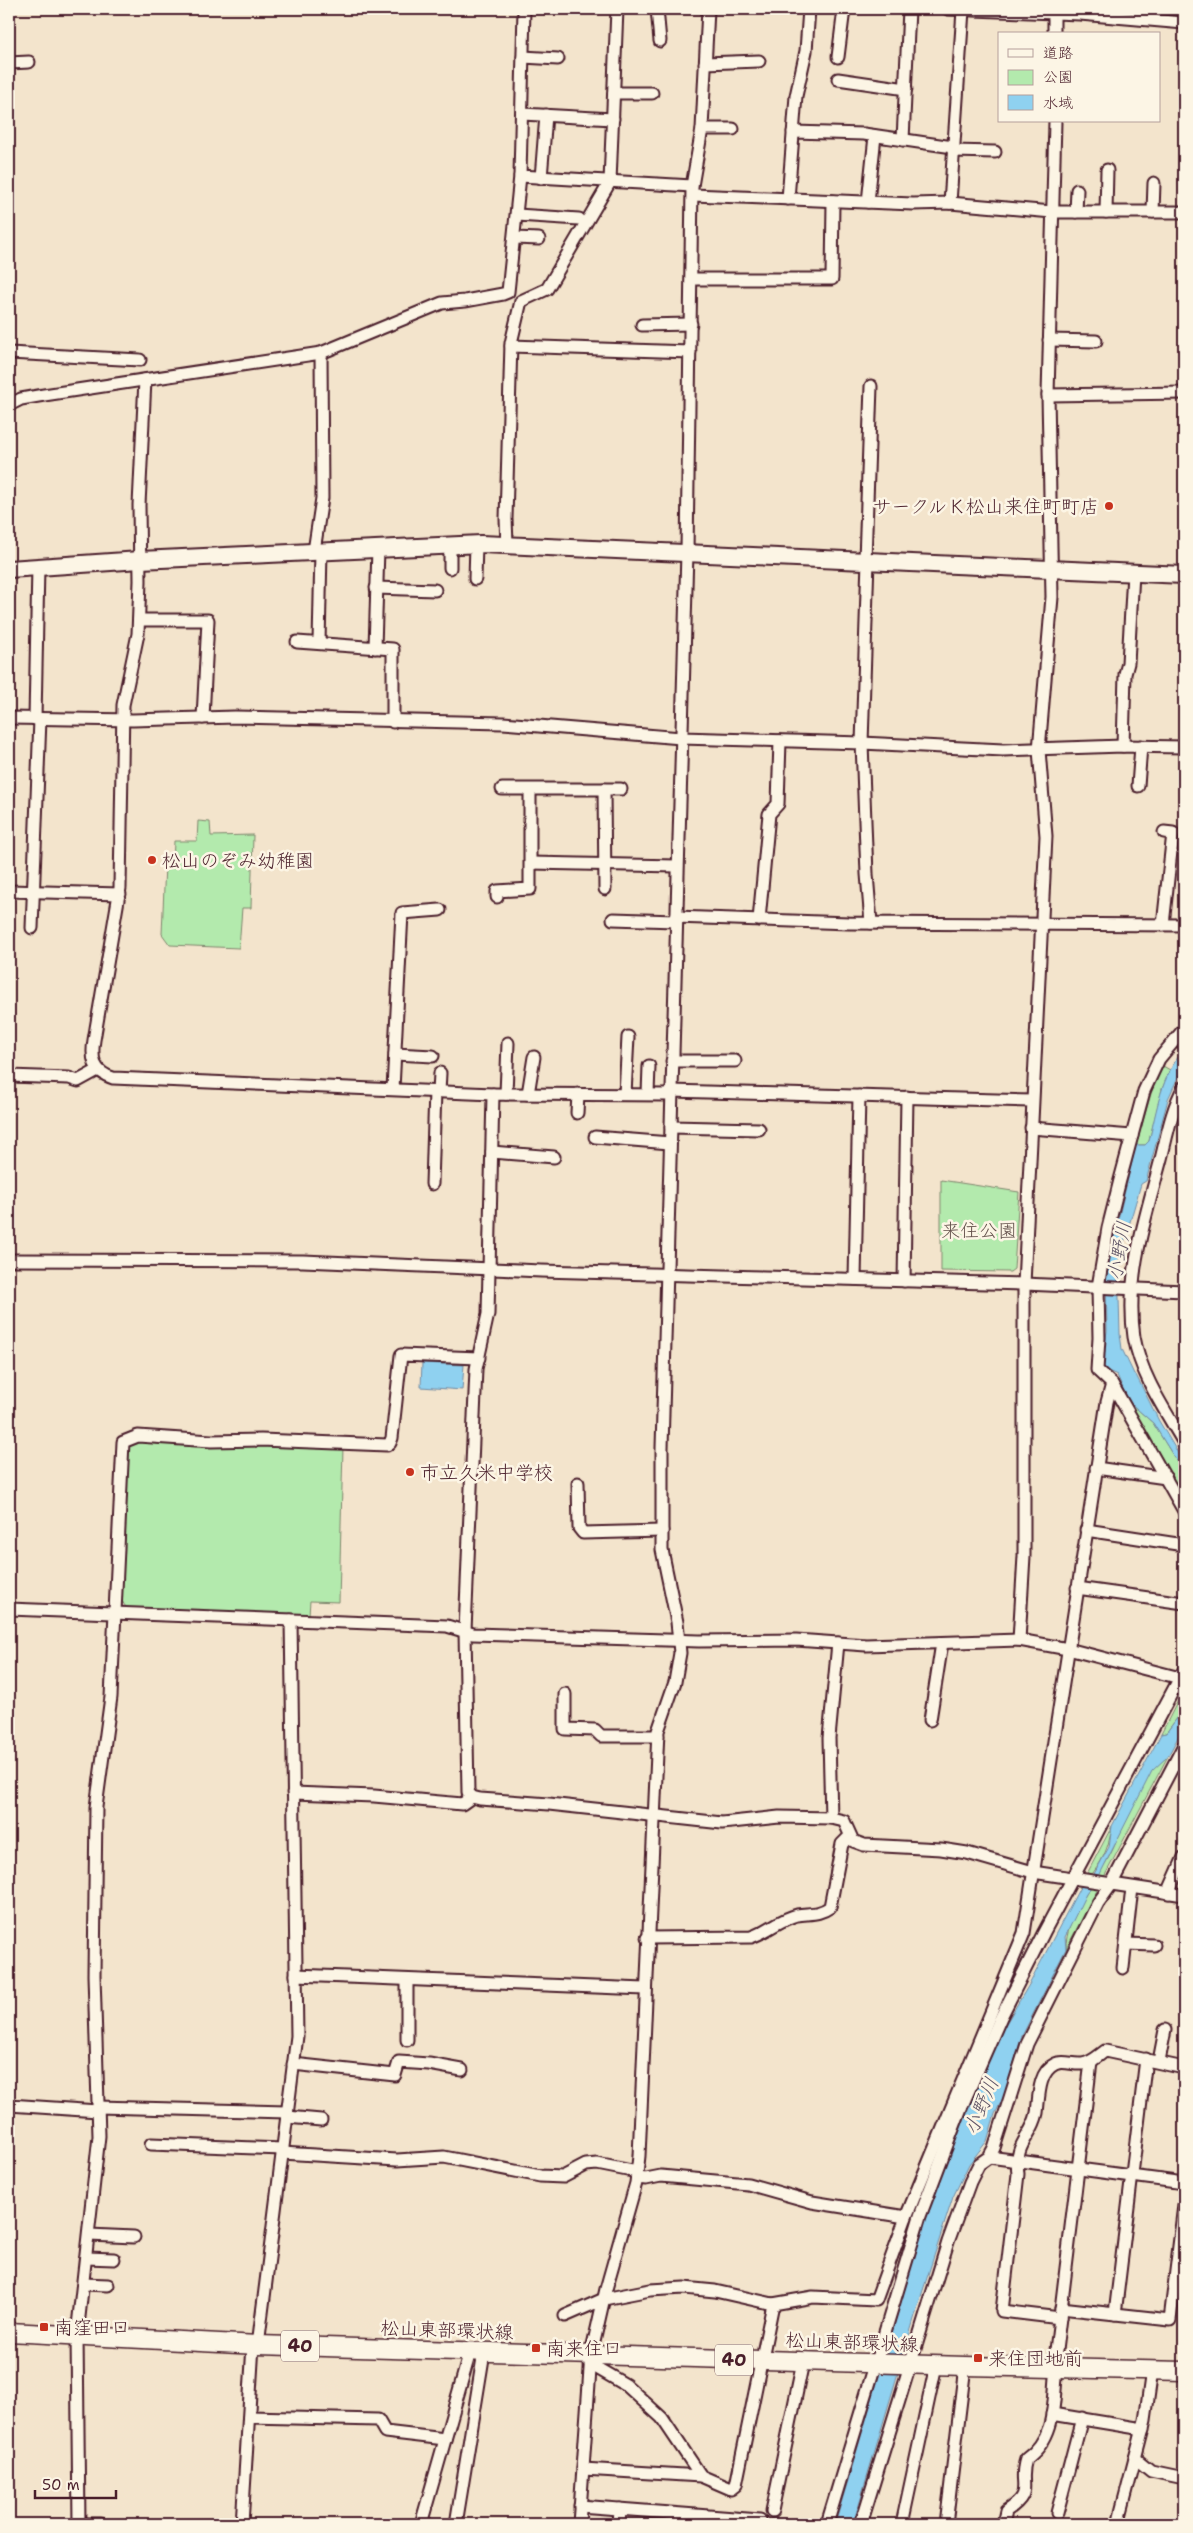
<svg xmlns="http://www.w3.org/2000/svg" width="1193" height="2533" viewBox="0 0 1193 2533" font-family="'Shantell Sans','Klee One',sans-serif">
<rect width="100%" height="100%" fill="#f3e4cc"/>
<filter id="ink" filterUnits="userSpaceOnUse"><feTurbulence type="fractalNoise" baseFrequency=".02" numOctaves="2"/><feDisplacementMap in="SourceGraphic" scale="10" xChannelSelector="R" yChannelSelector="G"/><feConvolveMatrix kernelMatrix="1 2 1 2 8 2 1 2 1" color-interpolation-filters="sRGB"/></filter>
<g filter="url(#ink)">
<g fill="#b3eaad" stroke="#7e846c">
<path d="M 198,821 L 210,822 L 211,836 L 253,835 L 251,908 L 242,908 L 239,948 L 170,945 L 162,934 L 165,864 L 173,864 L 174,841 L 197,841 Z"/>
<path d="M 1163,1066 L 1170,1070 L 1162,1089 L 1149,1141 L 1145,1145 L 1136,1145 L 1153,1087 Z"/>
<path d="M 941,1180 L 1019,1192 L 1014,1269 L 1010,1272 L 941,1271 Z"/>
<path d="M 1129,1402 L 1153,1423 L 1184,1473 L 1184,1497 Z"/>
<path d="M 133,1441 L 343,1447 L 339,1602 L 310,1601 L 309,1615 L 127,1609 L 122,1601 L 124,1453 L 125,1446 Z"/>
<path d="M 1184,1689 L 1184,1709 L 1166,1733 L 1161,1734 Z"/>
<path d="M 1168,1756 L 1066,1949 C 1065,1915 1099,1879 1113,1849 C 1124,1825 1137,1790 1153,1769 C 1157,1765 1163,1760 1168,1756 Z"/>
<path d="M 1112,1826 C 1108,1854 1098,1869 1079,1889 Z"/>
</g>
<g fill="#8fd1f0" stroke="#738aa1">
<path d="M 1184,1050 L 1184,1064 L 1168,1099 L 1146,1181 L 1141,1184 L 1118,1263 L 1120,1334 L 1122,1349 L 1134,1374 L 1136,1375 L 1159,1421 L 1184,1463 L 1184,1473 L 1153,1423 L 1129,1402 L 1117,1375 L 1104,1369 L 1102,1363 L 1107,1331 L 1106,1270 L 1136,1145 L 1145,1145 L 1149,1141 C 1157,1110 1161,1075 1184,1050 Z"/>
<path d="M 422,1363 L 464,1365 L 462,1390 L 421,1387 Z"/>
<path d="M 1184,1709 L 1184,1726 L 1168,1756 L 1152,1771 L 1099,1876 L 1086,1894 L 1065,1937 L 1066,1949 L 1021,2038 L 1005,2094 L 995,2114 L 987,2141 L 969,2164 L 953,2197 L 917,2309 L 853,2524 L 835,2524 L 928,2211 L 968,2110 L 1001,2032 L 1030,1983 L 1079,1889 L 1094,1874 L 1109,1847 L 1112,1826 L 1161,1734 L 1166,1733 Z"/>
</g>
<g fill="none" stroke-linecap="round" stroke-linejoin="round">
<g stroke="#4a1f2b" stroke-width="15">
<g id="street">
<path d="M 524,9 L 520,176 L 692,186"/>
<path d="M 657,9 L 660,41"/>
<path d="M 948,9 L 1080,14 L 1184,23"/>
<path d="M 1054,14 L 1054,34"/>
<path d="M 523,57 L 558,59"/>
<path d="M 838,57 L 844,9"/>
<path d="M 9,63 L 29,62"/>
<path d="M 705,63 L 759,61"/>
<path d="M 838,79 L 906,89"/>
<path d="M 614,93 L 652,93"/>
<path d="M 522,114 L 613,119"/>
<path d="M 702,129 L 733,129"/>
<path d="M 793,132 L 864,134 L 953,147"/>
<path d="M 903,140 L 909,9"/>
<path d="M 953,151 L 995,152"/>
<path d="M 541,178 L 546,115"/>
<path d="M 693,195 L 913,204 L 950,203 L 1052,212 L 1184,212"/>
<path d="M 788,199 L 796,96 L 806,51 L 809,9"/>
<path d="M 868,202 L 875,136"/>
<path d="M 950,203 L 963,10"/>
<path d="M 1076,212 L 1077,190"/>
<path d="M 1106,212 L 1107,170"/>
<path d="M 1153,212 L 1154,183"/>
<path d="M 517,215 L 579,219"/>
<path d="M 515,238 L 539,239"/>
<path d="M 692,279 L 832,279 L 833,201"/>
<path d="M 642,325 L 691,324"/>
<path d="M 1049,340 L 1096,341"/>
<path d="M 511,346 L 690,352"/>
<path d="M 9,353 L 140,360"/>
<path d="M 145,380 L 139,505 L 140,581 L 138,634 L 123,705 L 120,888 L 94,1040 C 91,1058 93,1072 113,1078 L 493,1094"/>
<path d="M 1048,395 L 1184,393"/>
<path d="M 9,405 L 21,399 L 44,395 L 321,353 L 442,303 L 465,301 L 503,294 L 508,292 L 520,176"/>
<path d="M 507,544 L 506,519 L 511,343 L 521,301 L 547,289 L 610,182 L 617,9"/>
<path d="M 450,545 L 450,568"/>
<path d="M 314,551 L 322,498 L 321,353"/>
<path d="M 865,560 L 871,386"/>
<path d="M 868,560 L 862,743 L 867,874 L 871,923"/>
<path d="M 475,579 L 476,544"/>
<path d="M 376,588 L 435,590"/>
<path d="M 139,620 L 208,620 L 203,718"/>
<path d="M 297,642 L 393,649 L 393,722"/>
<path d="M 319,643 L 321,551"/>
<path d="M 375,648 L 378,548"/>
<path d="M 9,718 L 133,720 L 235,717 L 503,723 L 681,738 L 862,743 L 1003,750 L 1123,746 L 1184,747"/>
<path d="M 35,719 L 38,566"/>
<path d="M 1123,746 L 1125,674 L 1128,663 L 1133,573"/>
<path d="M 1138,786 L 1141,746"/>
<path d="M 502,789 L 621,789"/>
<path d="M 604,789 L 605,889"/>
<path d="M 531,863 L 677,866"/>
<path d="M 9,891 L 120,894"/>
<path d="M 497,897 L 497,891 L 530,889 L 530,790"/>
<path d="M 675,917 L 849,923 L 1184,925"/>
<path d="M 613,919 L 675,921"/>
<path d="M 759,920 L 769,814 L 778,804 L 780,741"/>
<path d="M 1163,925 L 1173,833 L 1164,832"/>
<path d="M 32,928 L 40,719"/>
<path d="M 1184,1029 L 1159,1059 L 1144,1091 L 1120,1180 L 1108,1228 L 1098,1287 L 1099,1338 L 1097,1370 L 1112,1384 L 1184,1511"/>
<path d="M 395,1054 L 433,1056"/>
<path d="M 672,1061 L 735,1061"/>
<path d="M 9,1076 L 69,1078 L 78,1081 L 98,1070"/>
<path d="M 1184,1087 C 1172,1108 1167,1135 1161,1159 C 1146,1216 1125,1277 1134,1337 C 1141,1376 1165,1410 1184,1443"/>
<path d="M 393,1089 L 402,913 L 440,910"/>
<path d="M 671,1091 L 1032,1101"/>
<path d="M 439,1092 L 440,1073"/>
<path d="M 506,1094 L 508,1043"/>
<path d="M 528,1094 L 534,1057"/>
<path d="M 625,1094 L 628,1037"/>
<path d="M 648,1094 L 649,1066"/>
<path d="M 671,1095 L 493,1094 L 488,1314 L 476,1369 L 465,1631 L 468,1792 L 472,1797 L 480,1799 L 549,1804 L 722,1823 L 779,1817 L 831,1818 L 844,1821 L 853,1841 L 864,1845 L 941,1849 L 967,1853 L 1033,1872 L 1184,1895"/>
<path d="M 577,1113 L 578,1094"/>
<path d="M 671,1127 L 759,1129"/>
<path d="M 1031,1128 L 1132,1136"/>
<path d="M 595,1137 L 670,1143"/>
<path d="M 492,1152 L 554,1157"/>
<path d="M 432,1184 L 435,1091"/>
<path d="M 9,1260 L 303,1261 L 541,1271 L 1024,1284 L 1184,1291"/>
<path d="M 855,1279 L 859,1096"/>
<path d="M 904,1281 L 907,1097"/>
<path d="M 1096,1468 L 1166,1478"/>
<path d="M 578,1483 L 579,1528 L 583,1533 L 662,1531"/>
<path d="M 1086,1530 L 1184,1545"/>
<path d="M 1077,1588 L 1184,1603"/>
<path d="M 9,1609 L 447,1626 L 473,1634 L 699,1641 L 796,1640 L 866,1645 L 1019,1640 L 1068,1649 L 1184,1679"/>
<path d="M 1019,1640 L 1024,1556 L 1024,1284 L 1046,836 L 1039,750 L 1052,597 L 1048,395 L 1055,121"/>
<path d="M 565,1694 L 565,1729 L 595,1730 L 601,1736 L 658,1736"/>
<path d="M 930,1720 L 942,1643"/>
<path d="M 293,1793 L 374,1796 L 462,1804 L 472,1797"/>
<path d="M 831,1818 L 829,1738 L 838,1643"/>
<path d="M 1168,1893 L 1184,1857"/>
<path d="M 647,1938 L 751,1937 C 767,1932 780,1919 797,1915 C 810,1913 819,1915 830,1907 L 842,1844 L 850,1836"/>
<path d="M 1126,1944 L 1154,1945"/>
<path d="M 1123,1968 L 1132,1888"/>
<path d="M 296,1975 L 645,1989"/>
<path d="M 407,2040 L 407,1980"/>
<path d="M 1159,2061 L 1165,2030"/>
<path d="M 293,2064 L 395,2075 L 399,2062 L 429,2064 L 462,2070"/>
<path d="M 9,2105 L 98,2111"/>
<path d="M 98,2107 L 287,2112"/>
<path d="M 287,2117 L 321,2120"/>
<path d="M 151,2144 L 283,2149"/>
<path d="M 282,2153 L 397,2160 L 444,2157 L 540,2176 L 563,2177 L 586,2165 L 597,2164 L 637,2172"/>
<path d="M 989,2157 L 1184,2183"/>
<path d="M 637,2178 L 646,2179 L 661,2176 L 748,2184 L 812,2202 L 906,2217"/>
<path d="M 89,2235 L 134,2237"/>
<path d="M 86,2258 L 114,2259"/>
<path d="M 83,2284 L 108,2285"/>
<path d="M 1061,2308 L 1170,2320 L 1184,2205"/>
<path d="M 1115,2314 L 1146,2059"/>
<path d="M 565,2316 L 604,2299 L 650,2290 L 684,2288 L 715,2291 L 773,2304 L 813,2297 L 876,2300 L 906,2217 L 1024,1933 L 1107,1402 L 1112,1384"/>
<path d="M 1060,2318 L 1002,2311 L 1018,2174 C 1014,2142 1032,2138 1037,2113 C 1039,2098 1038,2072 1055,2064 C 1063,2060 1073,2065 1082,2064 C 1091,2063 1098,2056 1105,2051 L 1184,2068"/>
<path d="M 258,2345 L 297,2036 L 291,1620"/>
<path d="M 590,2364 L 626,2385 L 662,2418 L 701,2476"/>
<path d="M 1054,2367 L 1091,2062"/>
<path d="M 1052,2414 L 1143,2429"/>
<path d="M 249,2417 L 378,2420 L 385,2432 L 445,2439"/>
<path d="M 1135,2458 L 1151,2471 L 1184,2478"/>
<path d="M 583,2469 L 701,2476 L 731,2489 L 736,2485 L 773,2304"/>
<path d="M 580,2506 L 760,2520 L 760,2524"/>
<path d="M 772,2511 L 803,2362"/>
<path d="M 1057,2513 L 1082,2418"/>
<path d="M 79,2524 L 77,2335 L 99,2136 L 94,1975 L 96,1807 L 111,1697 L 123,1442 L 138,1436 L 211,1441 L 261,1440 L 387,1445 L 390,1443 L 392,1438 L 401,1355 L 479,1358"/>
<path d="M 79,2524 L 101,2524"/>
<path d="M 242,2524 L 253,2345"/>
<path d="M 421,2524 L 470,2352"/>
<path d="M 456,2524 L 484,2352"/>
<path d="M 579,2524 L 591,2355 L 606,2289 L 636,2183 L 639,2156 L 658,1731 L 675,1682 L 680,1653 L 677,1622 L 662,1550 L 662,1448 L 687,552 L 692,186 L 702,129 L 708,9"/>
<path d="M 619,2524 L 620,2509"/>
<path d="M 827,2524 L 920,2216 L 961,2108 L 1001,2017 L 1044,1932 L 1184,1670"/>
<path d="M 861,2524 L 948,2242 L 970,2182 L 979,2164 L 989,2157 L 994,2148 L 1027,2044 L 1098,1903 L 1111,1885 L 1184,1745"/>
<path d="M 902,2524 L 936,2365"/>
<path d="M 946,2524 L 965,2366"/>
<path d="M 1003,2524 L 1006,2511 C 1036,2491 1017,2486 1026,2459 C 1057,2437 1053,2402 1057,2367"/>
<path d="M 1118,2524 L 1145,2420 L 1152,2370"/>
</g>
</g>
<g stroke="#4a1f2b" stroke-width="20">
<path id="secondary" d="M 9,569 L 140,560 L 481,544 L 1184,575"/>
</g>
<g stroke="#4a1f2b" stroke-width="21">
<path id="primary" d="M 9,2332 L 258,2345 L 965,2366 L 1184,2371"/>
</g>
<use href="#street" stroke="#fcf5e5" stroke-width="11"/>
<use href="#secondary" stroke="#fcf5e5" stroke-width="16"/>
<use href="#primary" stroke="#fcf5e5" stroke-width="18"/>
</g>
</g>
<g fill="#c8321e" stroke="#fcf5e5" stroke-width="2">
<circle cx="1109" cy="506" r="5"/>
<circle cx="152" cy="860" r="5"/>
<circle cx="410" cy="1472" r="5"/>
<rect x="39" y="2322" width="10" height="10" rx="2.5"/>
<rect x="531" y="2343" width="10" height="10" rx="2.5"/>
<rect x="973" y="2353" width="10" height="10" rx="2.5"/>
</g>
<g text-anchor="middle" dominant-baseline="central" stroke-width="5" stroke-linejoin="round" paint-order="stroke">
<g fill="#fcf5e5" stroke="#7f5f63" stroke-width="1">
<rect x="281" y="2330.5" width="38" height="31" rx="4"/>
<rect x="715" y="2344.5" width="38" height="31" rx="4"/>
</g>
<g font-size="18" font-weight="bold" fill="#4a1f2b">
<text x="300" y="2346">40</text>
<text x="734" y="2360">40</text>
</g>
<g font-size="19" fill="#4a1f2b" stroke="#fcf5e5" text-anchor="start">
<text x="1099" y="506" text-anchor="end">サークルＫ松山来住町町店</text>
<text x="162" y="860">松山のぞみ幼稚園</text>
<text x="420" y="1472">市立久米中学校</text>
<text x="54" y="2327">南窪田口</text>
<text x="546" y="2348">南来住口</text>
<text x="988" y="2358">来住団地前</text>
</g>
<g font-size="19" fill="#64524c" stroke="#fcf5e5">
<text x="979" y="1230">来住公園</text>
</g>
<g font-size="19" fill="#4a1f2b" stroke="#fcf5e5">
<text transform="translate(447 2330) rotate(2)">松山東部環状線</text>
<text transform="translate(852 2342) rotate(2)">松山東部環状線</text>
</g>
<g font-size="20" font-style="italic" fill="#5f5466" stroke="#fcf5e5">
<text transform="translate(1119 1251) rotate(-80)">小野川</text>
<text transform="translate(981 2106) rotate(-67)">小野川</text>
</g>
</g>
<rect width="1193" height="2533" fill="none" stroke="#fcf5e5" stroke-width="30"/>
<rect x="15" y="15" width="1163" height="2503" fill="none" stroke="#4a1f2b" stroke-width="2" filter="url(#ink)"/>
<rect x="998" y="32" width="162" height="90" fill="#fcf5e5" stroke="#b59f9b"/>
<rect x="1008" y="49" width="25" height="8" fill="#fcf5e5" stroke="#b59f9b"/>
<text x="1043" y="58" font-size="15" fill="#4a1f2b">道路</text>
<rect x="1008" y="70" width="25" height="15" fill="#b3eaad" stroke="#b59f9b"/>
<text x="1043" y="82" font-size="15" fill="#4a1f2b">公園</text>
<rect x="1008" y="95" width="25" height="15" fill="#8fd1f0" stroke="#b59f9b"/>
<text x="1043" y="108" font-size="15" fill="#4a1f2b">水域</text>
<path d="M35 2490v8h81v-8" fill="none" stroke="#4a1f2b" stroke-width="2.5"/>
<text x="42" y="2490" font-size="15" fill="#4a1f2b" stroke="#fcf5e5" stroke-width="4" paint-order="stroke">50 m</text>
</svg>
